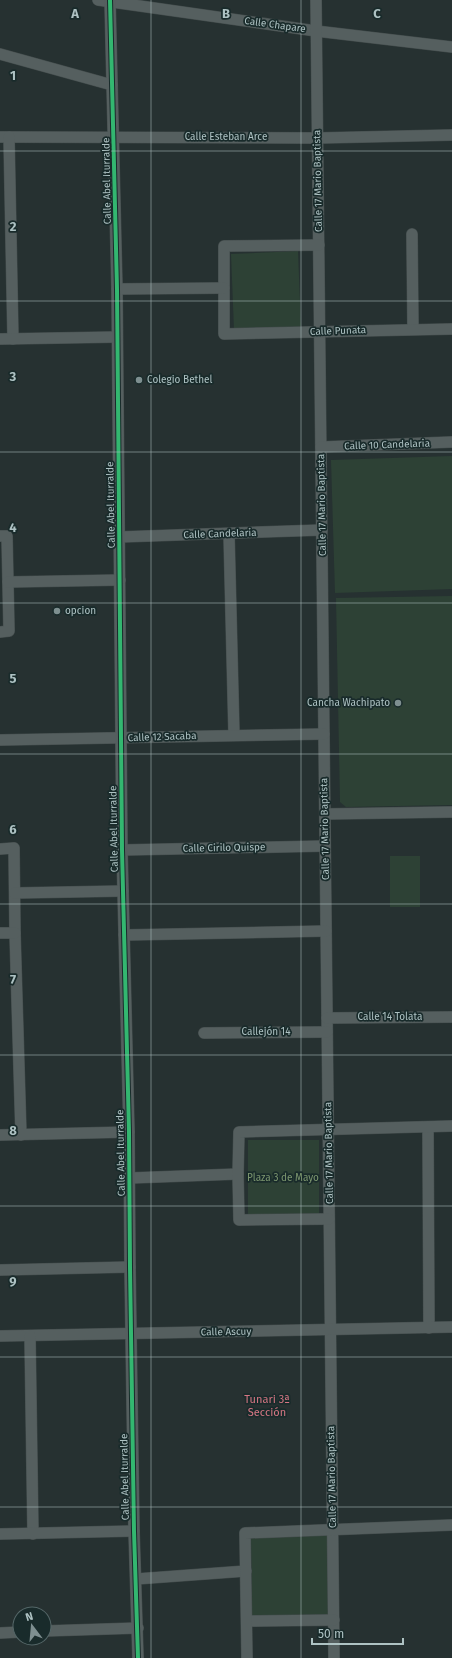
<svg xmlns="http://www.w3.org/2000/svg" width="452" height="1658" viewBox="0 0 452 1658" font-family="'Fira Sans',sans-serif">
<rect width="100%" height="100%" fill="#263131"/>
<g fill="#2d4135">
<path d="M 298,251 L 301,328 L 234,330 L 231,254 Z"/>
<path d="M 452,456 L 452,589 L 335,593 L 331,460 Z"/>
<path d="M 452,596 L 452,805 L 346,807 L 340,802 L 336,598 Z"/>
<rect x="390" y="856" width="30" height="51"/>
<path d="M 248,1140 L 319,1140 L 319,1215 L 248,1216 Z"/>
<path d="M 329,1535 L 330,1617 L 252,1619 L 251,1536 Z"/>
</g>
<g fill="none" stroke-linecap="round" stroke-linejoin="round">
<g stroke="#434c4c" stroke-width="12">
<g id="minor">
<path d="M 98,0 L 316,31 L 452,47"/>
<path d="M 110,0 L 117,289 L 122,850 L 129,1132 L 130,1267 L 134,1531 L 138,1658"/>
<path d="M 316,0 L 334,1658"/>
<path d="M 0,54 L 112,85"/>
<path d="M 0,137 L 318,138 L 452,135"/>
<path d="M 9,137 L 13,339"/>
<path d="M 412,234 L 413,329"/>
<path d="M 319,245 L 224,246 L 224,334 L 452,329"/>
<path d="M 117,289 L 224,288"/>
<path d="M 0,339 L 117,337"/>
<path d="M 321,447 L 452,442"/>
<path d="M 229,534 L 234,735"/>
<path d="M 0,536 L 7,536 L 9,631 L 0,632"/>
<path d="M 119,537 L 322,530"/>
<path d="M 8,582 L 120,580"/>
<path d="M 0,740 L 324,734"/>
<path d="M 325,814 L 452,812"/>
<path d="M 0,849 L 14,848 L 15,933 L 21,1135"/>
<path d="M 122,850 L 325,846"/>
<path d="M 15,893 L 123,891"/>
<path d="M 0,933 L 15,933"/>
<path d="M 124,935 L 326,931"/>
<path d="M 327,1018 L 452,1017"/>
<path d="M 204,1033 L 327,1032"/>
<path d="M 428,1127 L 429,1328"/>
<path d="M 0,1135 L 129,1132"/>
<path d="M 130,1178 L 238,1174"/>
<path d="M 329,1219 L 239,1220 L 238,1174 L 239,1132 L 452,1126"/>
<path d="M 0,1270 L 130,1267"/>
<path d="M 0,1336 L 452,1327"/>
<path d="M 30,1336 L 33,1534"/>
<path d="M 0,1534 L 134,1531"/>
<path d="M 136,1579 L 246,1571"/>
<path d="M 247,1621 L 334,1620"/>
<path d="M 44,1631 L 138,1628"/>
<path d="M 0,1633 L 20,1632"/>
<path d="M 247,1658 L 245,1533 L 452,1525"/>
</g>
</g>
<use href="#minor" stroke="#555f5f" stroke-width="11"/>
<g stroke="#192b2b" stroke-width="6">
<path id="cycleway" d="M 110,0 L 117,289 L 122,850 L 129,1132 L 130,1267 L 134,1531 L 138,1658"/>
</g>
<use href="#cycleway" stroke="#33b770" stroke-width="4"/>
</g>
<path fill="none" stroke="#aec2c3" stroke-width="1" stroke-opacity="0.55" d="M 151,0 L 151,1658M 301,0 L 301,1658M 0,151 L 452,151M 0,301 L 452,301M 0,452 L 452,452M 0,603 L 452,603M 0,754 L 452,754M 0,904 L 452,904M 0,1055 L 452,1055M 0,1206 L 452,1206M 0,1357 L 452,1357M 0,1507 L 452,1507"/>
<g fill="#7e8f90" stroke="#192b2b" stroke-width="1.5">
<circle cx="139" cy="380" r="4"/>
<circle cx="57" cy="611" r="4"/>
<circle cx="398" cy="703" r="4"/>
</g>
<g text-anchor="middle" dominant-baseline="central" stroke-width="3.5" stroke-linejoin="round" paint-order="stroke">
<g font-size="10" fill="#aec2c3" stroke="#192b2b">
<text transform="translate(275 25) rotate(8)">Calle Chapare</text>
<text x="226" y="137">Calle Esteban Arce</text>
<text transform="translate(107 181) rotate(-91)">Calle Abel Iturralde</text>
<text transform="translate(318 181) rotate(-91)">Calle 17 Mario Baptista</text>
<text transform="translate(338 331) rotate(-2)">Calle Punata</text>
<text transform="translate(387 445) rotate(-2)">Calle 10 Candelaria</text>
<text transform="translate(111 505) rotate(-91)">Calle Abel Iturralde</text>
<text transform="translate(322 505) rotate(-91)">Calle 17 Mario Baptista</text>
<text transform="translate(220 534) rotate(-2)">Calle Candelaria</text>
<text transform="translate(162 737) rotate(-2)">Calle 12 Sacaba</text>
<text transform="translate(114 829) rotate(-91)">Calle Abel Iturralde</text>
<text transform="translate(325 829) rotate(-91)">Calle 17 Mario Baptista</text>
<text transform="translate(224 848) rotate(-1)">Calle Cirilo Quispe</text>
<text x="390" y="1017">Calle 14 Tolata</text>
<text x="266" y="1032">Callejón 14</text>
<text transform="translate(121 1153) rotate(-91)">Calle Abel Iturralde</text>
<text transform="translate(329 1153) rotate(-91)">Calle 17 Mario Baptista</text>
<text transform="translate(226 1332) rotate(-1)">Calle Ascuy</text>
<text transform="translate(125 1477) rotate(-91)">Calle Abel Iturralde</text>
<text transform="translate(332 1477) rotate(-91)">Calle 17 Mario Baptista</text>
</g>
<g font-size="10" fill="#aec2c3" stroke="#192b2b" text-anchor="start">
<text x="147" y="380">Colegio Bethel</text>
<text x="65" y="611">opcion</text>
<text x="390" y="703" text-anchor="end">Cancha Wachipato</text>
</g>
<g font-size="10" fill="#7d976f" stroke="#192b2b">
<text x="283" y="1178">Plaza 3 de Mayo</text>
</g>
<g font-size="11" fill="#d57683" stroke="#192b2b">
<text x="267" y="1399">Tunari 3ª<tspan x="267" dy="13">Sección</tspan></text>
</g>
</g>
<g font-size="13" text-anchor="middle" font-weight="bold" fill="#aec2c3" stroke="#192b2b" stroke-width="3.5" stroke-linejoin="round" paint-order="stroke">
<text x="75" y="18">A</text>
<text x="226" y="18">B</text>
<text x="377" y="18">C</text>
<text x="13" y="80">1</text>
<text x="13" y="231">2</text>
<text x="13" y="381">3</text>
<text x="13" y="532">4</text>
<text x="13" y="683">5</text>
<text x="13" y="834">6</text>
<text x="13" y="984">7</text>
<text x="13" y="1135">8</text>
<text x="13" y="1286">9</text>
</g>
<g transform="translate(32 1626) rotate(344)"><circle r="19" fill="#192b2b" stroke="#556768"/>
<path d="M0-3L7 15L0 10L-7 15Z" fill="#7e8f90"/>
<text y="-6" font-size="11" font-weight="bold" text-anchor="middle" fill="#aec2c3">N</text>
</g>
<path d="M312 1638v6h91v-6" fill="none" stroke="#aec2c3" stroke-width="2"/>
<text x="318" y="1638" font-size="12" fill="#aec2c3" stroke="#192b2b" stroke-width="3" paint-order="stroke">50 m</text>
</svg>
